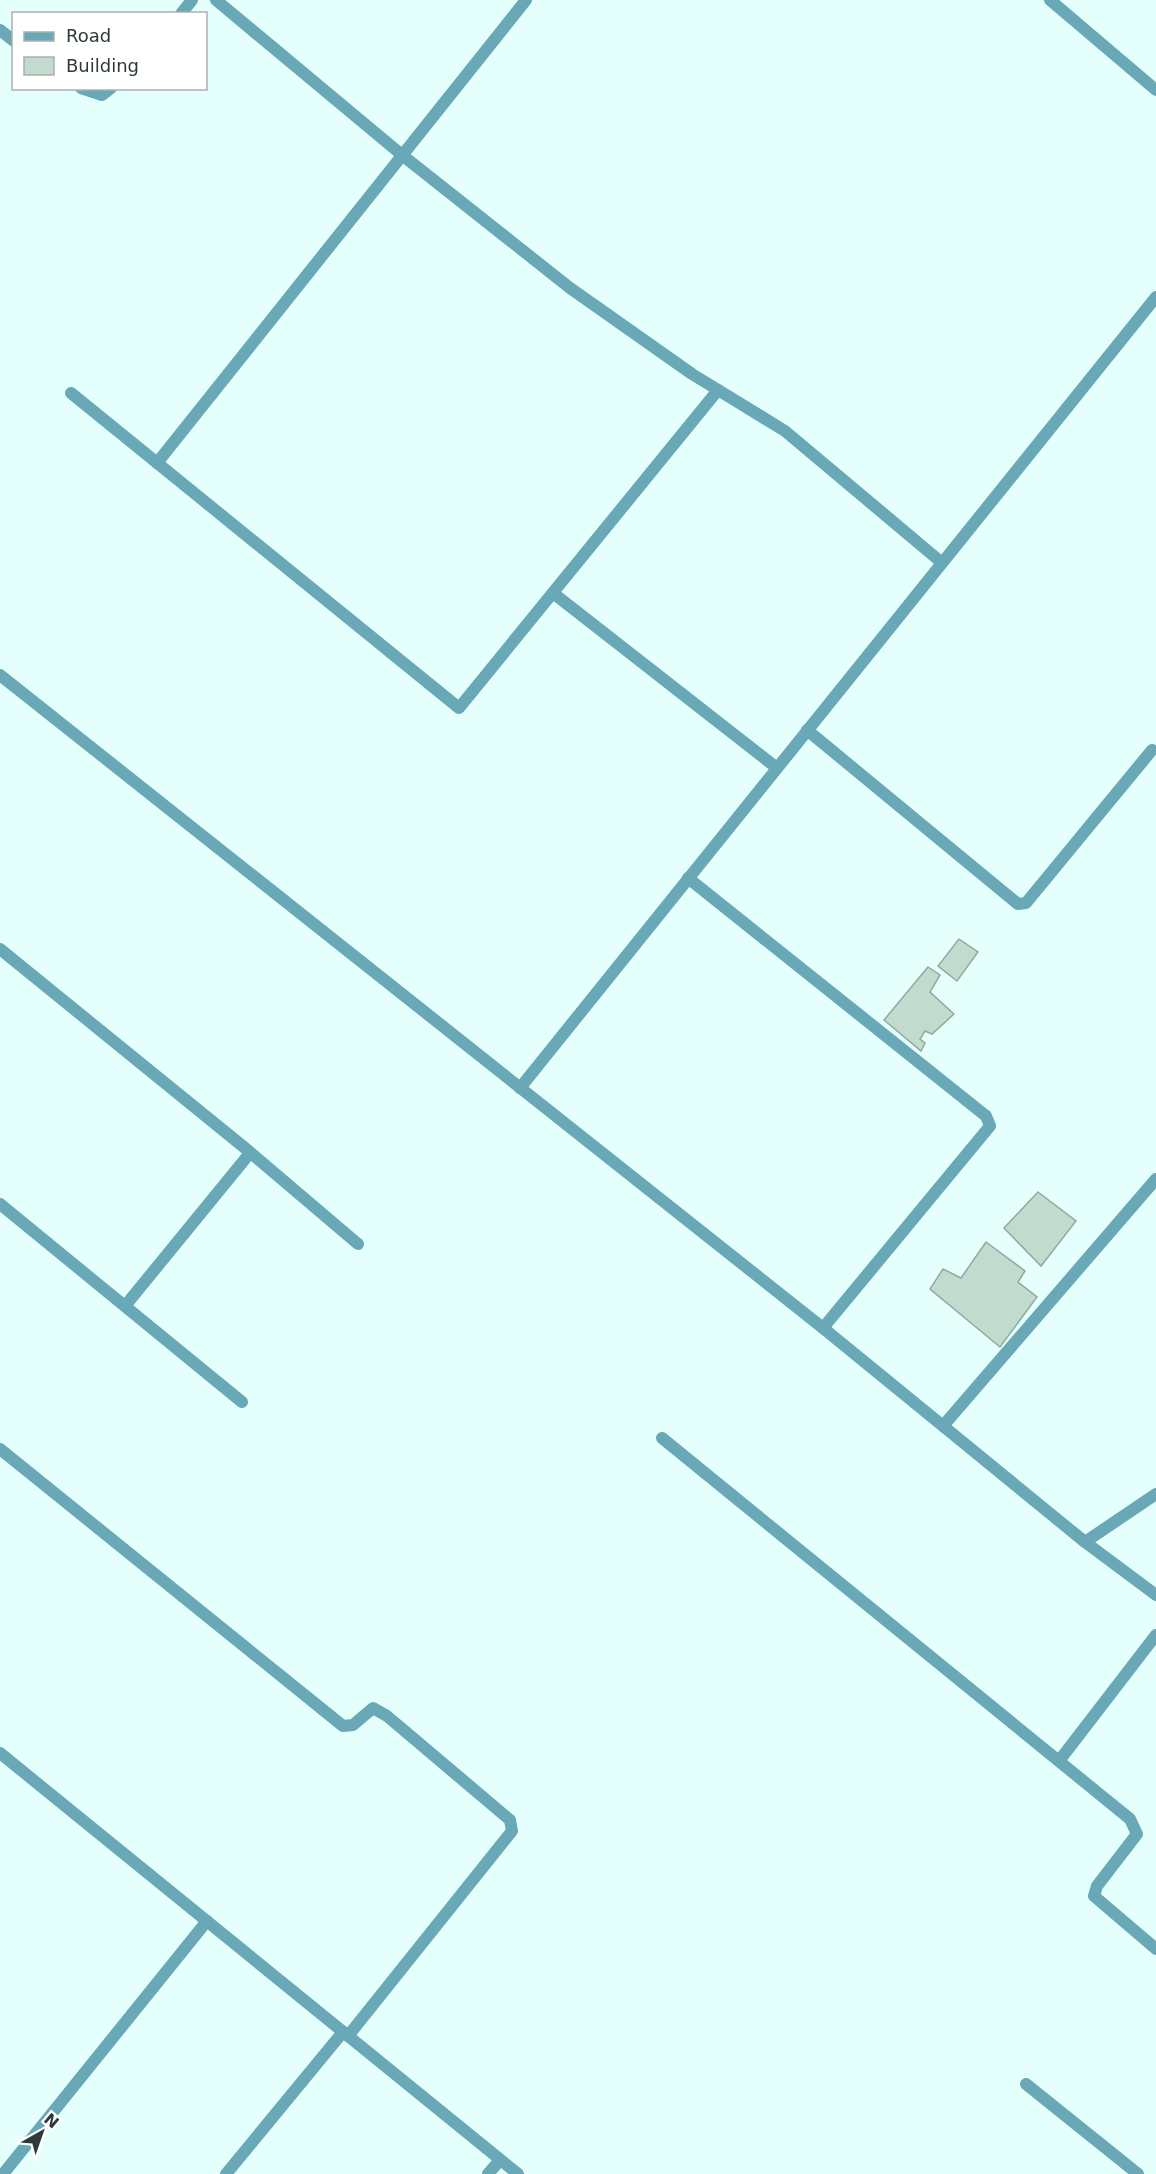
<svg xmlns="http://www.w3.org/2000/svg" width="1156" height="2174" viewBox="0 0 1156 2174" font-family="'DejaVu Sans',sans-serif">
<rect width="100%" height="100%" fill="#e5fffc"/>
<g fill="#c1dccf" stroke="#90aa9d" stroke-width="1.5">
<path d="M 959,939 L 978,952 L 957,981 L 938,966 Z"/>
<path d="M 928,967 L 940,975 L 930,992 L 954,1014 L 932,1034 L 925,1031 L 920,1039 L 925,1043 L 921,1051 L 884,1020 Z"/>
<path d="M 1038,1192 L 1076,1221 L 1041,1266 L 1004,1228 Z"/>
<path d="M 986,1242 L 1025,1271 L 1018,1282 L 1037,1297 L 1000,1347 L 930,1289 L 943,1269 L 961,1278 Z"/>
</g>
<g fill="none" stroke-linecap="round" stroke-linejoin="round">
<g stroke="#68a8b7" stroke-width="12">
<path d="M 216,0 L 402,155 L 570,288 L 692,374 L 785,431 L 941,562"/>
<path d="M 1050,0 L 1156,90"/>
<path d="M 181,14 L 192,0"/>
<path d="M 0,30 L 14,41"/>
<path d="M 81,88 L 102,95 L 111,88"/>
<path d="M 71,393 L 459,708 L 718,390"/>
<path d="M 157,463 L 526,0"/>
<path d="M 553,593 L 777,768"/>
<path d="M 0,675 L 823,1328 L 1085,1542 L 1156,1595"/>
<path d="M 807,730 L 1018,904 L 1026,903 L 1152,750"/>
<path d="M 688,878 L 986,1116 L 990,1126 L 823,1328"/>
<path d="M 0,949 L 245,1148 L 358,1244"/>
<path d="M 520,1088 L 1156,297"/>
<path d="M 0,1204 L 242,1402"/>
<path d="M 125,1306 L 250,1153"/>
<path d="M 943,1426 L 1156,1179"/>
<path d="M 662,1438 L 1130,1819 L 1137,1834 L 1097,1886 L 1094,1896 L 1156,1949"/>
<path d="M 0,1449 L 343,1726 L 353,1725 L 373,1708 L 387,1716 L 510,1820 L 512,1831 L 348,2036"/>
<path d="M 1085,1542 L 1156,1494"/>
<path d="M 0,1753 L 518,2174"/>
<path d="M 1059,1761 L 1156,1635"/>
<path d="M 1026,2084 L 1138,2174"/>
<path d="M 3,2174 L 207,1921"/>
<path d="M 226,2174 L 343,2032"/>
<path d="M 488,2174 L 500,2160"/>
</g>
</g>
<rect x="12" y="12" width="195" height="78" fill="#ffffff" stroke="#abb0b0" stroke-width="1.5"/>
<rect x="24" y="32" width="30" height="9" fill="#68a8b7" stroke="#abb0b0" stroke-width="1.5"/>
<text x="66" y="42" font-size="18" fill="#2d3a39">Road</text>
<rect x="24" y="57" width="30" height="18" fill="#c1dccf" stroke="#abb0b0" stroke-width="1.5"/>
<text x="66" y="72" font-size="18" fill="#2d3a39">Building</text>
<g transform="translate(42 2132) rotate(40)" stroke="#ffffff" stroke-width="4.5" paint-order="stroke">
<path d="M0-4.5L10 22L0 15L-10 22Z" fill="#2d3a39"/>
<text y="-9" font-size="16" font-weight="bold" text-anchor="middle" fill="#2d3a39">N</text>
</g>
</svg>
